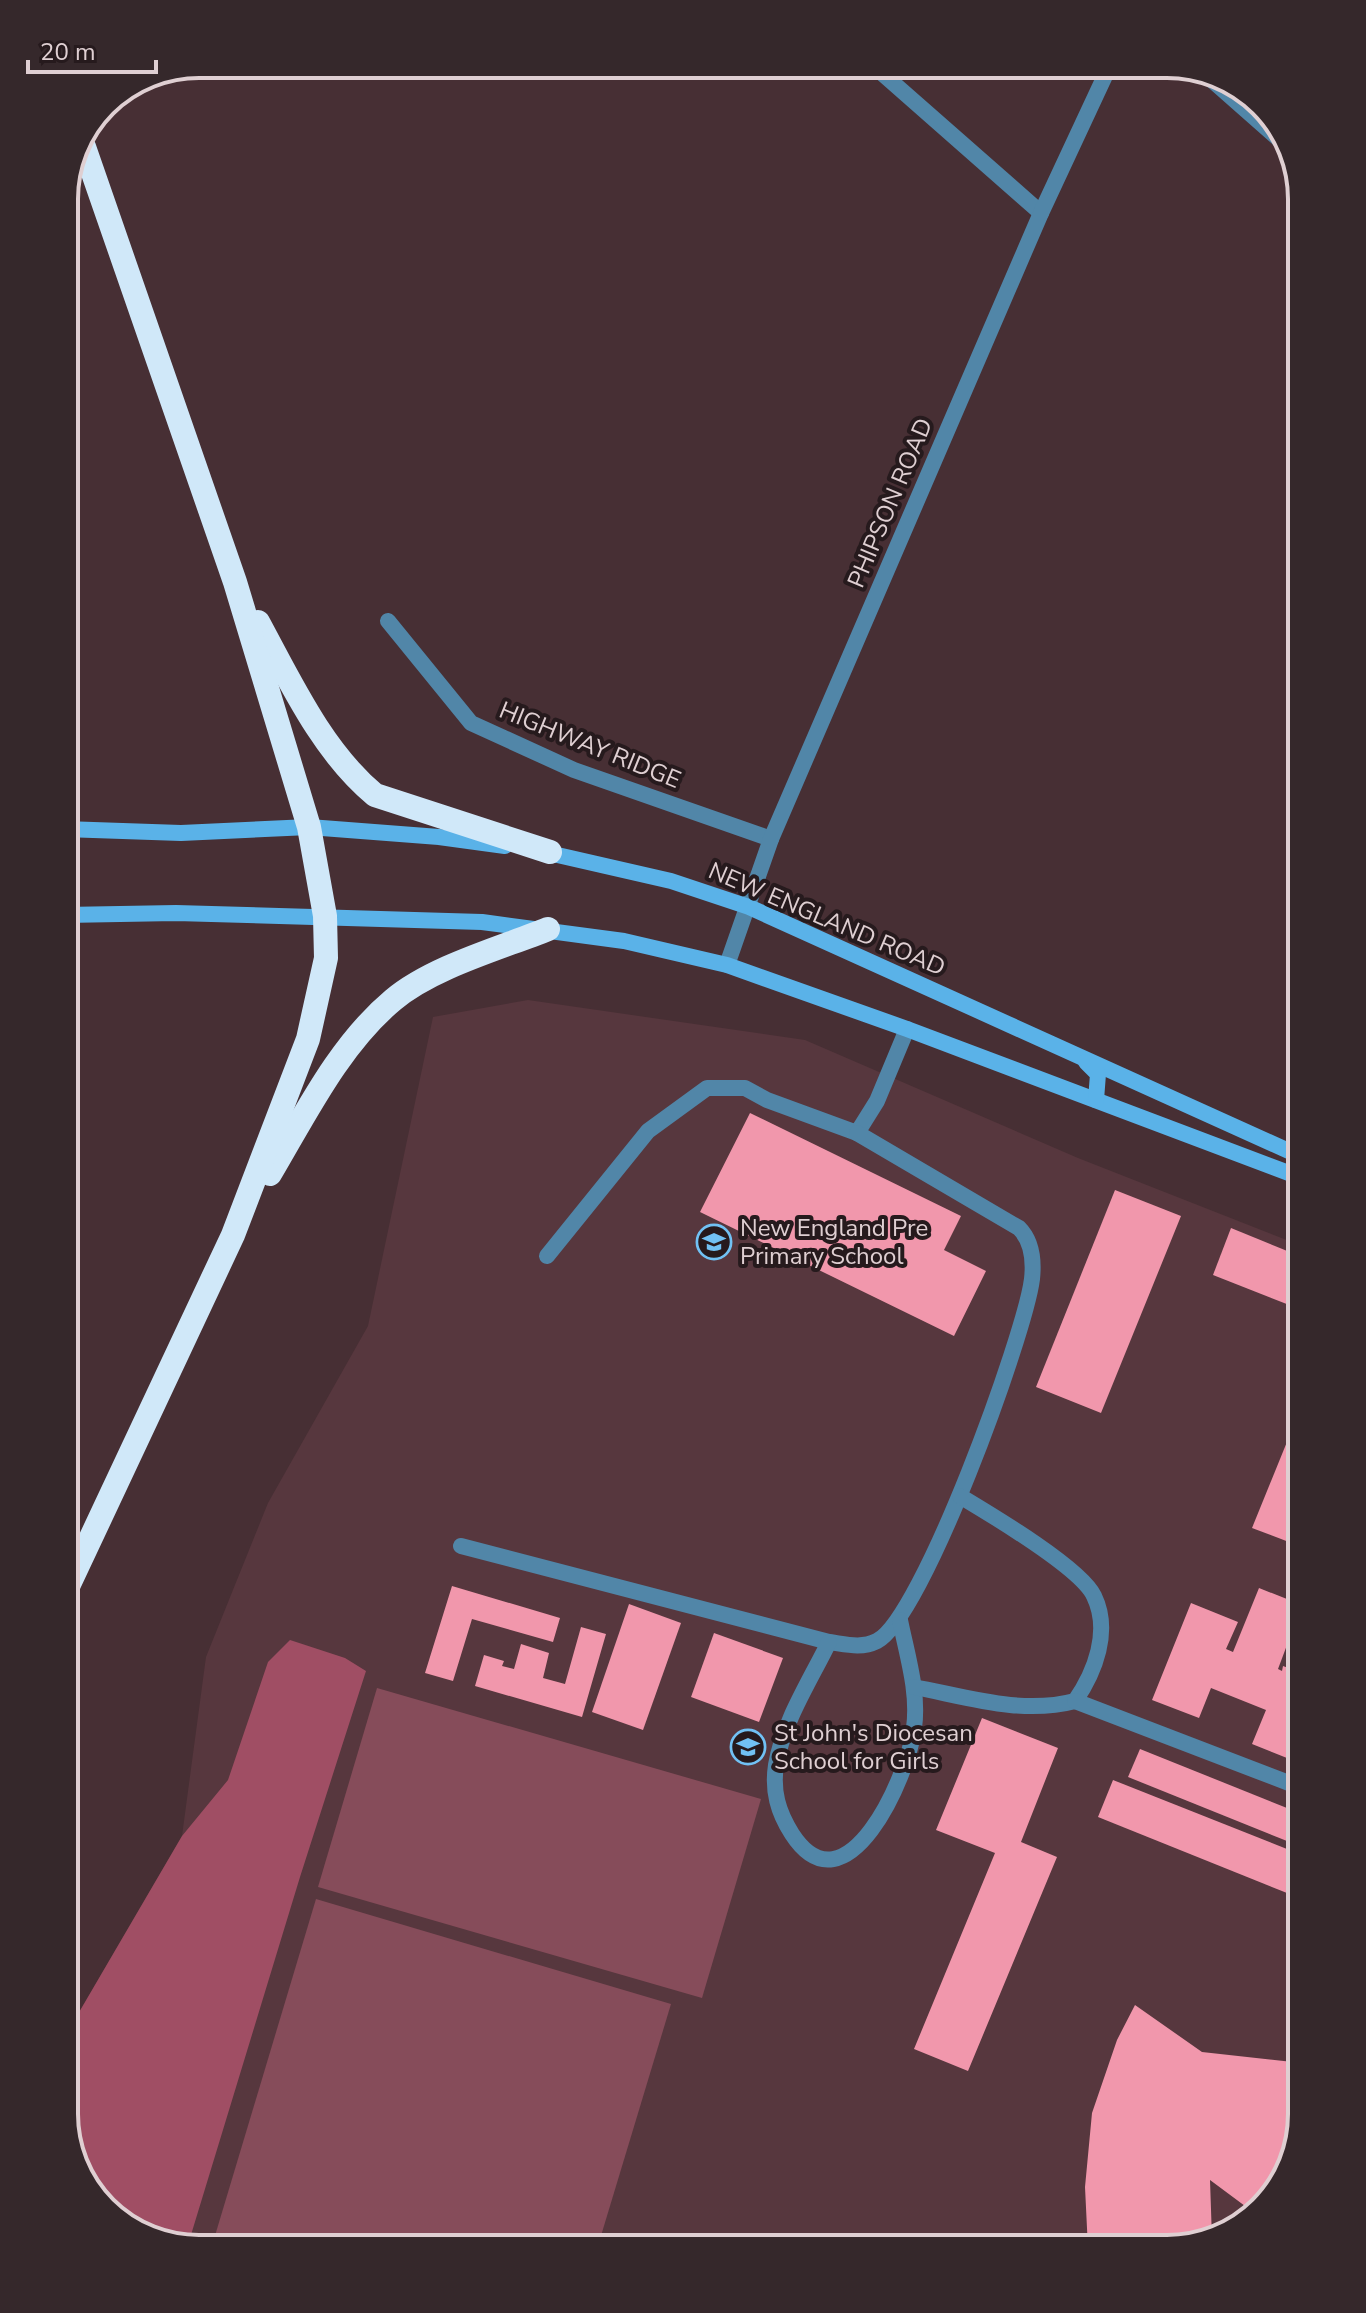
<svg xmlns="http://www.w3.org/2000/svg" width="1366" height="2313" viewBox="0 0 1366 2313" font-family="'Nunito Sans',sans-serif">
<rect width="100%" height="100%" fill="#472f34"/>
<path fill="#57373e" d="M 528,1000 L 805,1040 L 1078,1158 L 1302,1246 L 1302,2114 L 1279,2189 L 1226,2235 L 1167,2249 L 191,2249 L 124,2226 L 78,2173 L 64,2114 L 64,2038 L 182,1836 L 206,1657 L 268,1503 L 368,1326 L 433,1017 Z"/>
<g fill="#864c5a">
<path d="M 377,1688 L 761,1799 L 702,1998 L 318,1887 Z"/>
<path d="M 316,1899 L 671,2004 L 597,2249 L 211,2249 Z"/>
</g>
<path fill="#a04e64" d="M 290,1640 L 345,1658 L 366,1671 L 300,1877 L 187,2248 L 124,2226 L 78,2173 L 64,2114 L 64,2038 L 182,1836 L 228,1780 L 268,1662 Z"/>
<g fill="#f197ac">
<path d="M 750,1113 L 961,1216 L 944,1250 L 986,1271 L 954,1336 L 700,1212 Z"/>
<path d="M 1115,1190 L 1181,1216 L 1101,1413 L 1036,1387 Z"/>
<path d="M 1231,1228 L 1302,1257 L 1302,1310 L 1213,1275 Z"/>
<path d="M 1302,1405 L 1302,1547 L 1252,1528 Z"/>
<path d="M 452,1586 L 560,1618 L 553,1642 L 472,1619 L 453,1681 L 425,1673 Z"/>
<path d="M 1259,1588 L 1302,1605 L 1278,1669 L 1282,1671 L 1283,1666 L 1302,1673 L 1302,1764 L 1252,1744 L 1266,1710 L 1211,1688 L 1199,1718 L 1152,1700 L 1191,1603 L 1238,1622 L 1226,1649 L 1233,1652 Z"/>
<path d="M 629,1604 L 681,1623 L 643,1730 L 592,1712 Z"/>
<path d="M 581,1627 L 606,1634 L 582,1717 L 475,1686 L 484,1655 L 504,1661 L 502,1666 L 514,1669 L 521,1644 L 549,1653 L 543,1678 L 565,1684 Z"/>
<path d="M 714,1633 L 783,1658 L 759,1722 L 691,1697 Z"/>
<path d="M 982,1718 L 1058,1748 L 1021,1842 L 1057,1857 L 968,2071 L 914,2049 L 995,1853 L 936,1830 Z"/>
<path d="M 1140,1749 L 1302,1814 L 1302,1847 L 1128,1777 Z"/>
<path d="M 1113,1780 L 1302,1855 L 1302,1899 L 1098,1817 Z"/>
<path d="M 1135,2005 L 1202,2052 L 1302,2063 L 1302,2114 L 1279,2189 L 1261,2205 L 1245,2206 L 1210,2180 L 1212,2239 L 1167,2249 L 1088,2249 L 1085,2187 L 1092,2113 L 1117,2040 Z"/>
</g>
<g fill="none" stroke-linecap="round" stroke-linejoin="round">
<g stroke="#5186a8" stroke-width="16">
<path d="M 547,1256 L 648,1131 L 707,1088 L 745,1088 L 767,1100 L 857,1133 L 877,1101 L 907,1029"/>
<path d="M 461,1546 L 829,1642 C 845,1644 861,1649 877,1641 C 922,1619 1025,1335 1032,1279 C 1034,1260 1032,1241 1019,1228 L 857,1133"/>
<path d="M 829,1642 C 810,1681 783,1722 776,1765 C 772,1791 778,1812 792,1834 C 846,1917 909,1775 914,1728 C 919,1692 907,1655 900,1620"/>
<path d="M 914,1687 C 967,1697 1022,1715 1075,1701 C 1095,1672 1111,1631 1094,1596 C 1081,1568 990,1514 960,1496"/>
<path d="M 1075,1701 L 1302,1788"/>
</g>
<g stroke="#5186a8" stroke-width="16">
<path d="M 875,67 L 1041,213"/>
<path d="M 1205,74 L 1290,149"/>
<path d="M 388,621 L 471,723 L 574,770 L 771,839"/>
<path d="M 727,965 L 771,839 L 1041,213 L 1110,65"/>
</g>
<g stroke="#5ab2e8" stroke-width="16">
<path d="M 64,829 L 181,833 L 309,827 L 439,837 L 505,846"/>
<path d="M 540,851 L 671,881 L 749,907 L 1302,1157"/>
<path d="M 64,915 L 176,913 L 482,922 L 624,941 L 727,965 L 907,1029 L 1302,1178"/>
<path d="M 1086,1062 L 1098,1074 L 1096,1100"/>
</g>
<g stroke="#d0e8f9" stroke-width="24">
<path d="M 258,622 C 290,681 322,751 375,795 L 550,852"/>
<path d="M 270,1174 C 305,1115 339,1045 393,1000 C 432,967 501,948 548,929"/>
<path d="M 64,1595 L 233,1235 L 308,1039 L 326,958 L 325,916 L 309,827 L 235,582 L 84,147"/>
</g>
</g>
<defs>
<g id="school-ring" transform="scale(1.8)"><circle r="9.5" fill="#261a1d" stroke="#71c1f4" stroke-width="1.5"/><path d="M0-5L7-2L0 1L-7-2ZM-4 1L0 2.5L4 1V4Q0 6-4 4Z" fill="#71c1f4"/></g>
</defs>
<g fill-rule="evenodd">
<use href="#school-ring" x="714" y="1242"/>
<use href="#school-ring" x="748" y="1747"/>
</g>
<g text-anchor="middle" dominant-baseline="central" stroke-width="8" stroke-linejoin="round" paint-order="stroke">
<g font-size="24" fill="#dfcfd2" stroke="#261a1d">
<text transform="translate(890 503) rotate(-67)">PHIPSON ROAD</text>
<text transform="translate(590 745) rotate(22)">HIGHWAY RIDGE</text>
<text transform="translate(827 919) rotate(23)">NEW ENGLAND ROAD</text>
</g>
<g font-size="24" fill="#dfcfd2" stroke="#261a1d" text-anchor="start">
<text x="740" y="1228">New England Pre<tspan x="740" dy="28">Primary School</tspan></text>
<text x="774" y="1733">St John's Diocesan<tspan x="774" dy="28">School for Girls</tspan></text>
</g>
</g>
<path d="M0 0H1366V2313H0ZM199 78H1167A121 121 0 0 1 1288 199V2114A121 121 0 0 1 1167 2235H199A121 121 0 0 1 78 2114V199A121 121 0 0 1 199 78Z" fill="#35282b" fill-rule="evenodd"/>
<path fill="none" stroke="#dfcfd2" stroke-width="4" d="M199 78H1167A121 121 0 0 1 1288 199V2114A121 121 0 0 1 1167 2235H199A121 121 0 0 1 78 2114V199A121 121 0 0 1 199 78Z"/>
<path d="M28 60v12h128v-12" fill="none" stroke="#dfcfd2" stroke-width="4"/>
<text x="40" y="60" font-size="24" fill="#dfcfd2" stroke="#261a1d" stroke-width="6" paint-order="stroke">20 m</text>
</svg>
